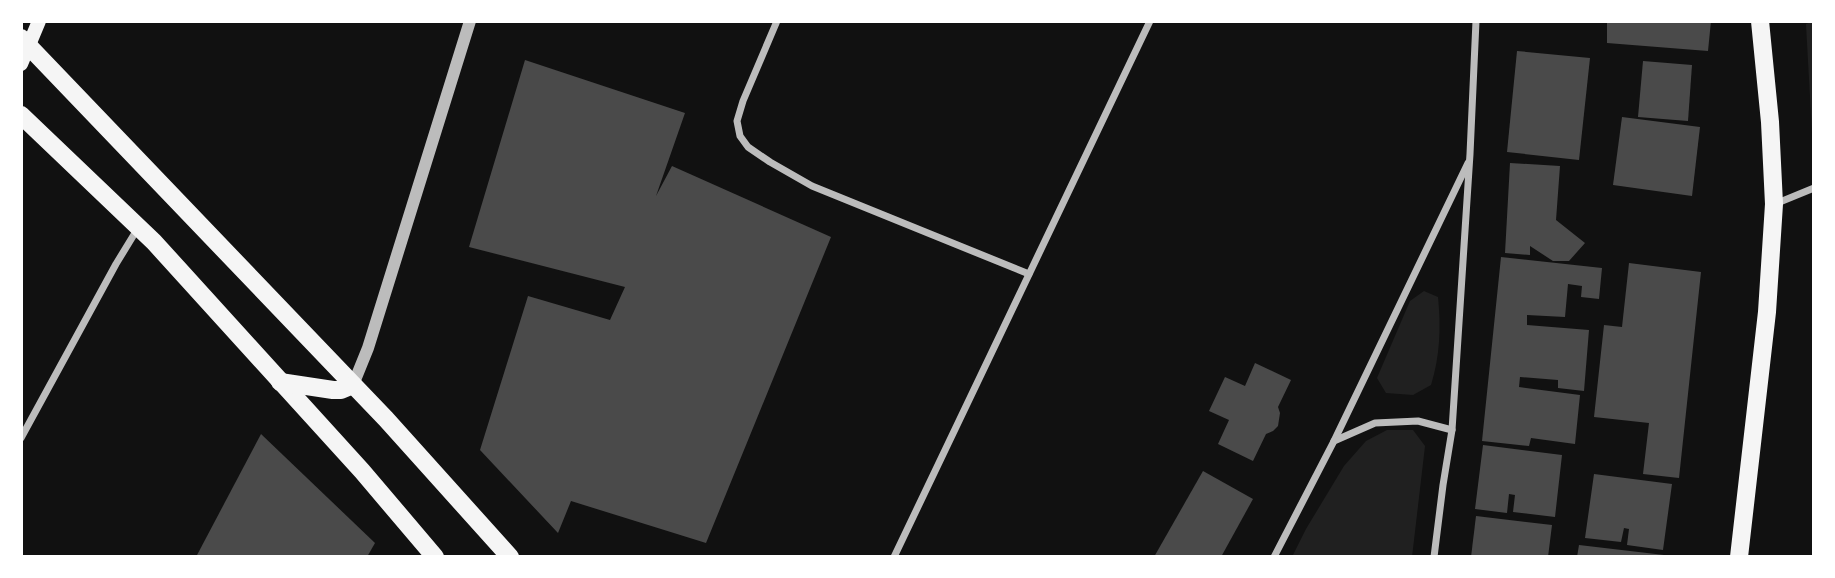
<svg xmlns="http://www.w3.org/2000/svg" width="1835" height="578" viewBox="0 0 1835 578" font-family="'Public Sans',sans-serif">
<rect width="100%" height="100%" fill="#111"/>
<g fill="#202020">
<path d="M 1814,21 L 1814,134 L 1812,133 L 1806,24 Z"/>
<path d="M 1424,291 L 1438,297 C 1441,327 1440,356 1431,385 L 1413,395 L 1386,393 L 1377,378 L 1410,301 Z"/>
<path d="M 1387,430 L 1413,430 L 1425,446 L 1412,557 L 1292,557 L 1306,529 L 1344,466 L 1366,441 Z"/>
</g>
<g fill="#4a4a4a">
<path d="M 1607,21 L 1711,21 L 1708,51 L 1607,43 Z"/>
<path d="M 1517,51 L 1590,58 L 1579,160 L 1507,152 Z"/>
<path d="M 525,60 L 685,113 L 656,196 L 672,166 L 831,237 L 706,543 L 571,501 L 558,533 L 480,450 L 528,296 L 610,320 L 625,287 L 469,247 Z"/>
<path d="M 1643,61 L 1692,65 L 1688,121 L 1638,117 Z"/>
<path d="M 1622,117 L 1700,127 L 1692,196 L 1613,185 Z"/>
<path d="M 1510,163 L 1560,166 L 1556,220 L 1585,243 L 1569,261 L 1553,261 L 1530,246 L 1530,255 L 1505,253 Z"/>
<path d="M 1501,257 L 1602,268 L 1599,299 L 1581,297 L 1582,286 L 1568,284 L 1565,317 L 1527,315 L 1527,325 L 1589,330 L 1584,391 L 1558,388 L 1558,380 L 1520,377 L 1519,387 L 1580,395 L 1575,444 L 1531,438 L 1529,446 L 1482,441 Z"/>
<path d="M 1629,263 L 1701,272 L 1679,478 L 1643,474 L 1649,423 L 1594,417 L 1604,325 L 1622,327 Z"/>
<path d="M 1255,363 L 1291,380 L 1278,407 L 1280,413 L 1278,426 L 1273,431 L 1266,434 L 1253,461 L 1218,444 L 1229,420 L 1209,411 L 1225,377 L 1245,386 Z"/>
<path d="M 261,434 L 375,543 L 367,557 L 196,557 Z"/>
<path d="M 1483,445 L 1562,455 L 1555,517 L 1513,512 L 1515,495 L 1509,494 L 1507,513 L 1475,509 Z"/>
<path d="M 1203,471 L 1253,499 L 1221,557 L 1154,557 Z"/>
<path d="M 1594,474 L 1672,484 L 1663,550 L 1627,545 L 1629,529 L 1624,528 L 1621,542 L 1585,538 Z"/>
<path d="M 1476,516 L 1552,525 L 1548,557 L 1471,557 Z"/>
<path d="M 1579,545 L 1664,555 L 1664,557 L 1577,557 Z"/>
</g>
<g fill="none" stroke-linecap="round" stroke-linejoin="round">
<g stroke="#bcbcbc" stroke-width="7">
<path d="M 777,21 L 743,101 L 737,121 L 740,136 L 748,147 L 770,162 L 812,186 L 1029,274"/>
<path d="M 1775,204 L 1814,188"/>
<path d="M 21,438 L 116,264 L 138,228"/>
<path d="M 1334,441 L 1468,163"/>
<path d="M 894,557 L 1150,21"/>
<path d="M 1274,557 L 1334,441 L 1375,423 L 1418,421 L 1452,430"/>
<path d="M 1434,557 L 1443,485 L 1452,430 L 1470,154 L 1476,21"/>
</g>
<path stroke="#bcbcbc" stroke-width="12" d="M 353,385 L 368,348 L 470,21"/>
<path stroke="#f5f5f5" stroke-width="14" d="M 21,64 L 39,21"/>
<g stroke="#f5f5f5" stroke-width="18">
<path d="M 21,38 L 386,419 L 510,557"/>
<path d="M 21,115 L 154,242 L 362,471 L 435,557"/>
<path d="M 280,382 L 333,390 L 341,390 L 353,385"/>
<path d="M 1739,557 L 1767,312 L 1774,204 L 1770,122 L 1760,21"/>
</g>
</g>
<rect width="1835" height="578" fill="none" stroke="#ffffff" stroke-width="46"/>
</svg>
